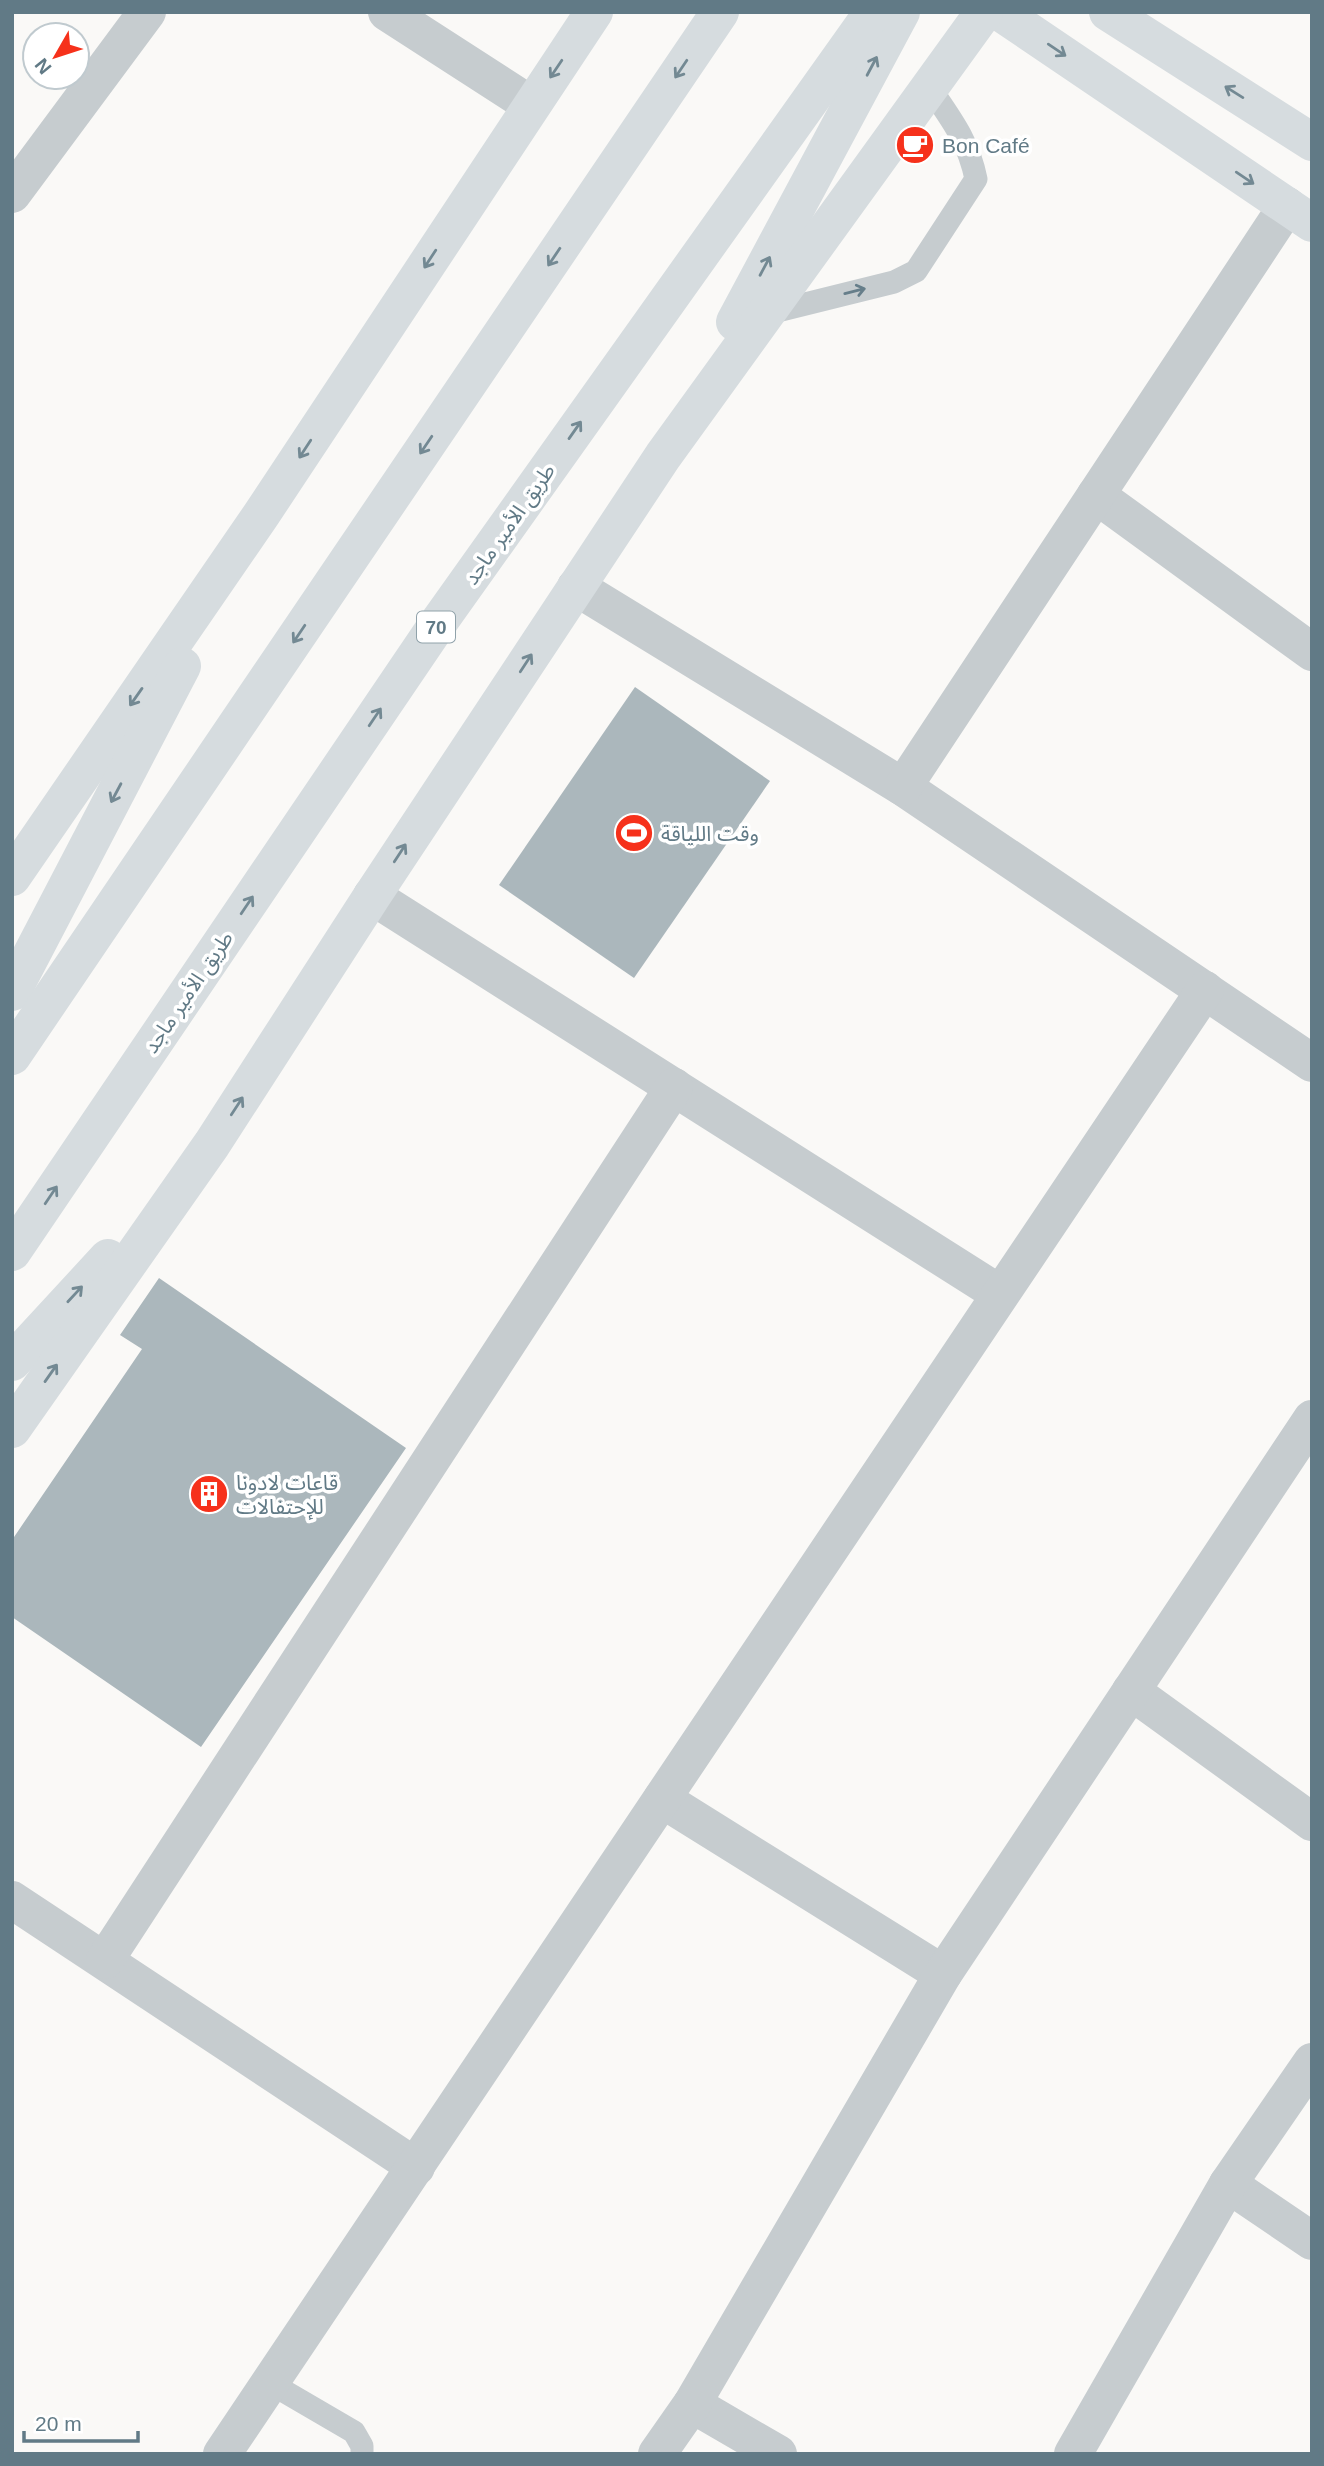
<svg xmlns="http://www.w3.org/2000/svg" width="1324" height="2466" viewBox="0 0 1324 2466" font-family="Helvetica,'Noto Sans Arabic',sans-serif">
<rect width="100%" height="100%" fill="#faf9f7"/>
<g fill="#abb7bc">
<path d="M 912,128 L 932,142 L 918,162 L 898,148 Z"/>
<path d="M 635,687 L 770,781 L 634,978 L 499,885 Z"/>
<path d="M 159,1278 L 406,1448 L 201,1747 L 12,1617 L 12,1540 L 142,1349 L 120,1335 Z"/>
</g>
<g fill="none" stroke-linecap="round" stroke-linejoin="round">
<g stroke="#c6cccf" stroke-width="23">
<path d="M 765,314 L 894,282 L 916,271 L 976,179 C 968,140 951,119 930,88"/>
<path d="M 270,2383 L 354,2432 L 362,2446 L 362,2454"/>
</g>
<g stroke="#c6cccf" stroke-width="38">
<path d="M 387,12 L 531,105"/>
<path d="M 12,194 L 147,12"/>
<path d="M 1096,495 L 1312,652"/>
<path d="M 576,587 L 903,787 L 1312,1063"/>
<path d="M 903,787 L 1287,206"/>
<path d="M 372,896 L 1000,1294"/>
<path d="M 1131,1691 L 1312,1822"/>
<path d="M 662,1799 L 943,1974"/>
<path d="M 12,1900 L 416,2167"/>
<path d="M 105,1960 L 674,1087"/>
<path d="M 1228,2184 L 1312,2241"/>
<path d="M 692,2404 L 778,2454"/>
<path d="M 222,2454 L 1205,990"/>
<path d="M 657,2454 L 692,2404 L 943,1974 L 1312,1419"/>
<path d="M 1073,2454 L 1228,2184 L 1312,2062"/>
</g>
<g stroke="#d6dcdf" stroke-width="38">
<path d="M 1000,12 L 1312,223"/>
<path d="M 1108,12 L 1312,142"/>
</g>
<g stroke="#d6dcdf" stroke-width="38">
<path d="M 735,322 L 901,12"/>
<path d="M 12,877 L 261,515 L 594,12"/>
<path d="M 12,992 L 182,666"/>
<path d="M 12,1362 L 108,1258"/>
<path d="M 12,1429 L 212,1144 L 372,896 L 663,456 L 984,12"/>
</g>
<g stroke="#d6dcdf" stroke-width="38">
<path d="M 12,1056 L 720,12"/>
<path d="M 12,1252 L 441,619 L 873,12"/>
</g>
</g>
<defs><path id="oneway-shaft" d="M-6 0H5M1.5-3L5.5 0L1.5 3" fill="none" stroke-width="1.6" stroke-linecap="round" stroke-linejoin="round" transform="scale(1.75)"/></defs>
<g stroke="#738993">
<use href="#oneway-shaft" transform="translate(1057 50) rotate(34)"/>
<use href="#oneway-shaft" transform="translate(872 66) rotate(-62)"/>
<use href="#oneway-shaft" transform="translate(556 69) rotate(124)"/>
<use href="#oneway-shaft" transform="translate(681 69) rotate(124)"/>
<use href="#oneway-shaft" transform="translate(1234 92) rotate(-148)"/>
<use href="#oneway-shaft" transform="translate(1245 178) rotate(34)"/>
<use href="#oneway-shaft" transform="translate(554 257) rotate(124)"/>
<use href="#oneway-shaft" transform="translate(430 259) rotate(123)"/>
<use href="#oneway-shaft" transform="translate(765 266) rotate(-62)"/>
<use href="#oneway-shaft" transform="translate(575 430) rotate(-55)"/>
<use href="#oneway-shaft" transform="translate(426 445) rotate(124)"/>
<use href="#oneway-shaft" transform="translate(305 449) rotate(123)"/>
<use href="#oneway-shaft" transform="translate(299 634) rotate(124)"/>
<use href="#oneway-shaft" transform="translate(526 663) rotate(-57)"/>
<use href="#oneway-shaft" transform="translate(136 697) rotate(125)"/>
<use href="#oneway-shaft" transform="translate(375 717) rotate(-56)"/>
<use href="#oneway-shaft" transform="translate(116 793) rotate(118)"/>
<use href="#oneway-shaft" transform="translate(400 853) rotate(-57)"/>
<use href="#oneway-shaft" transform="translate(247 905) rotate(-56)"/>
<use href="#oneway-shaft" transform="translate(237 1106) rotate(-57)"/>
<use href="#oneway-shaft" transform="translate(51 1195) rotate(-56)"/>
<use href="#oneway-shaft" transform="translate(75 1294) rotate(-47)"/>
<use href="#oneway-shaft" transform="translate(51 1373) rotate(-55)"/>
</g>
<use stroke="#667e8a" href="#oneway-shaft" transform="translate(855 291) rotate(-14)"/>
<defs>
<g id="cafe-disc" transform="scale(2.0125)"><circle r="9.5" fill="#f6311b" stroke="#fff"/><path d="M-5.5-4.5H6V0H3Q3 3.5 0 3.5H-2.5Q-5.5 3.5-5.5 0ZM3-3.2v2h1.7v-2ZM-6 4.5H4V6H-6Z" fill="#fff"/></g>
<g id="stadium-disc" transform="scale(2.0125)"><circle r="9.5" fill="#f6311b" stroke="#fff"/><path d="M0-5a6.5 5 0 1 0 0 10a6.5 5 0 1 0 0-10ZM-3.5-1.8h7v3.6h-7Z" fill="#fff"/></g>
<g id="building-disc" transform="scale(2.0125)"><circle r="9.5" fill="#f6311b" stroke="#fff"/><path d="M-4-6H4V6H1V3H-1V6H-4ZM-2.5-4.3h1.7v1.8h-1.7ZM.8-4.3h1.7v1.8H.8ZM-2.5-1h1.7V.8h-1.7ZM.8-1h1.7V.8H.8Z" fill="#fff"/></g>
</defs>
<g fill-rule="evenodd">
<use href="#cafe-disc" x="915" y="145"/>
<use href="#stadium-disc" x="634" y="833"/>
<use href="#building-disc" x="209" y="1494"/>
</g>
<g text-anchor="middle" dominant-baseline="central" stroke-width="7" stroke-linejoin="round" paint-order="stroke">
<rect fill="#fff" stroke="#90a2aa" stroke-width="2" x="417" y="611.5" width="38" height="31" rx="5"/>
<g font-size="19" font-weight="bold" fill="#617a86">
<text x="436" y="627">70</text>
</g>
<g font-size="21" fill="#617a86" stroke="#fff" text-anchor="start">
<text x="942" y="145">Bon Café</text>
<text x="661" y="833">وقت اللياقة</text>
<text x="236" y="1482">قاعات لادونا<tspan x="236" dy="24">للإحتفالات</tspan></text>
</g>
<g font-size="21" fill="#617a86" stroke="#fff">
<text transform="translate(509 524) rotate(-55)">طريق الأمير ماجد</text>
<text transform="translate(188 992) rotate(-56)">طريق الأمير ماجد</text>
</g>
</g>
<rect width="1324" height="2466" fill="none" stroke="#617a86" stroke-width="28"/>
<g transform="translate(56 56) rotate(231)"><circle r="33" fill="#ffffff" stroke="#c0cacf" stroke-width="2"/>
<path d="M0-5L12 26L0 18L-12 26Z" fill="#f6311b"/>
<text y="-10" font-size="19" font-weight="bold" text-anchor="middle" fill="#617a86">N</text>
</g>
<path d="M24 2431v10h114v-10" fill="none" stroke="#617a86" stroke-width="3.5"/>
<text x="35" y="2431" font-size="21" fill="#617a86" stroke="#ffffff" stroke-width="5" paint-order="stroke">20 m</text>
</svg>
